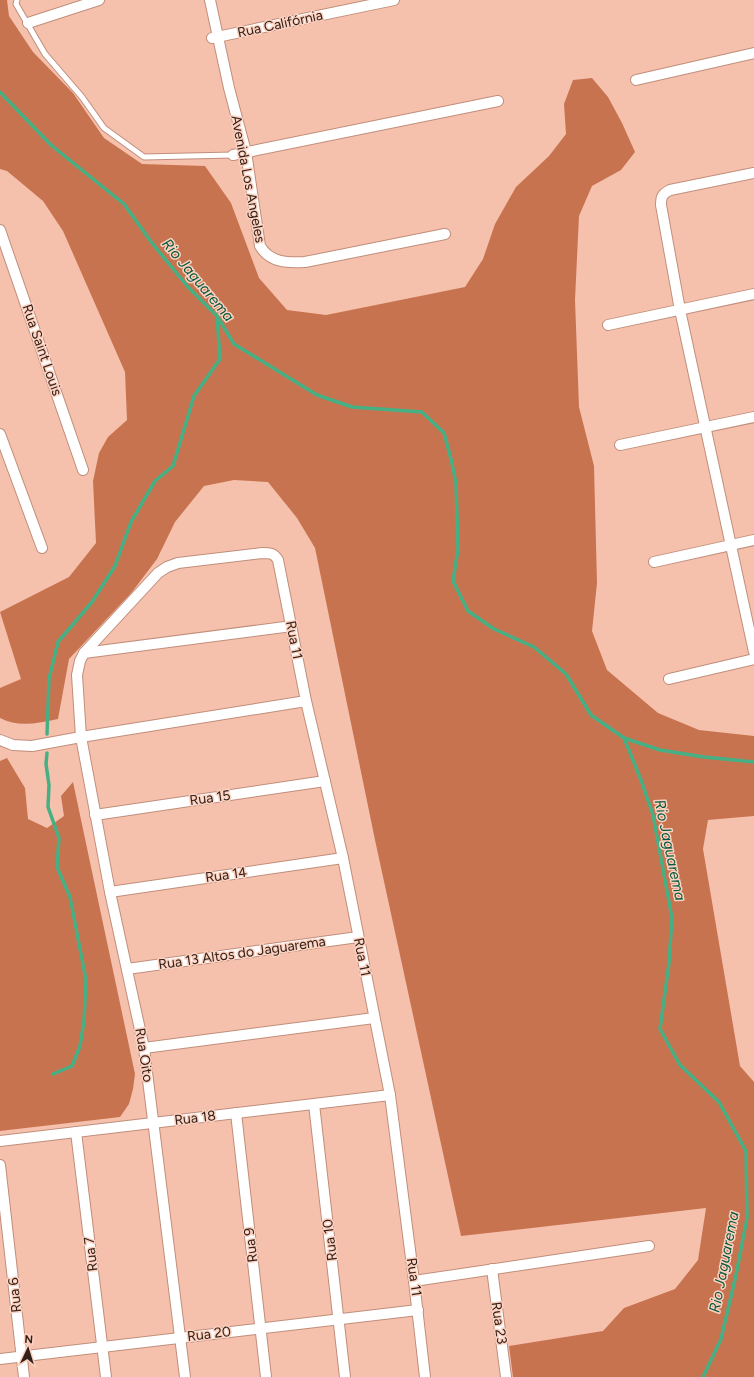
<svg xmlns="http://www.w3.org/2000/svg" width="754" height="1377" viewBox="0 0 754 1377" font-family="Figtree,sans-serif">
<rect width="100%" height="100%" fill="#f6c1ac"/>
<g fill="#c87350">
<path d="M 0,0 L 7,0 L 9,16 L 33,52 L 73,93 L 104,138 L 142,164 L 205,166 L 231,203 L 259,278 L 287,310 L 326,315 L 465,287 L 483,259 L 495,224 L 516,187 L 549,156 L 566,134 L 564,104 L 573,80 L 592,78 L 608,97 L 622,123 L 635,152 L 621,170 L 592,186 L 579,216 L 575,300 L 579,407 L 594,466 L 597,583 L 592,631 L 607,670 L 658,713 L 699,730 L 754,736 L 754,816 L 708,820 L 703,849 L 740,1066 L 754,1082 L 754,1377 L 513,1377 L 509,1346 L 603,1331 L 624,1308 L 675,1289 L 698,1260 L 706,1208 L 461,1236 L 375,840 L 315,548 L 297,518 L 268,482 L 234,480 L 204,486 L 175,522 L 157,559 L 132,592 L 69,659 L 58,719 C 38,723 19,728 0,718 L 0,688 L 21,679 L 0,612 L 69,577 L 96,543 L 93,481 L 99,453 L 108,437 L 127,420 L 125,372 L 63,231 L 43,201 L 7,171 L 0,169 Z"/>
<path d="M 7,758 L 25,788 L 28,819 L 47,828 L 64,816 L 61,796 L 73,782 L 135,1074 L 133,1089 L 129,1104 L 120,1117 L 0,1131 L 0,761 Z"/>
</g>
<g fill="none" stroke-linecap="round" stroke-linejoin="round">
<g stroke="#46b084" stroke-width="3.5">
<path d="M 0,92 L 51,145 L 124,204 L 152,243 L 188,287 L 217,316 L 234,344 L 317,395 L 352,407 L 422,412 L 444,433 L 451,459 L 456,483 L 458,549 L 453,581 L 468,611 L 494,629 L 534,647 L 566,674 L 591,715 L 624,738 L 641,780 L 653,815 L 672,918 L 669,963 L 660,1029 L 680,1065 L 719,1102 L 746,1151 L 747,1218 L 736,1275 L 721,1339 L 703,1377"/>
<path d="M 47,734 L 49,679 L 58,642 L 92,602 L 115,566 L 131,522 L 155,481 L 173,466 L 194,396 L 220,359 L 217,317"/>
<path d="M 624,738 L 660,750 L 704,757 L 754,762"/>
<path d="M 47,753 L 46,764 L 49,785 L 48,807 L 59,838 L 57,867 L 70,897 L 86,980 L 84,1021 L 80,1046 L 72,1066 L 53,1074"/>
</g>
<g stroke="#c08e7b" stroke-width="7">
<path id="lane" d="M 17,0 L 16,4 L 45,54 L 82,97 L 104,128 L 144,157 L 233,155"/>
</g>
<g stroke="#c08e7b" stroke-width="12">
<g id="street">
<path d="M 210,0 L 229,88 L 246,152 L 260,246 C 270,263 288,263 305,262 L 445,234"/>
<path d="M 28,23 L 99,0"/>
<path d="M 212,38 L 394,0"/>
<path d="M 636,80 L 754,53"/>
<path d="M 233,155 L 498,101"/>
<path d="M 754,173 L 670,190 C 662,194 661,197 661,205 L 680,310 L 754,652"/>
<path d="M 0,230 L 83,470"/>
<path d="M 608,325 L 754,294"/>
<path d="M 0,434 L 42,548"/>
<path d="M 620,445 L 754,417"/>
<path d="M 654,562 L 754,540"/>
<path d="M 84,653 L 292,626"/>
<path d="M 669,679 L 754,659"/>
<path d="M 0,740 L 13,745 L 32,746 L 81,737 L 306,701"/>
<path d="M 95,815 L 325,781"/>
<path d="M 110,892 L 343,858"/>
<path d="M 127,969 L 358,937"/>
<path d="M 144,1048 L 374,1018"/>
<path d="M 314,1104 L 345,1377"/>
<path d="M 236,1113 L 266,1377"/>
<path d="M 76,1132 L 106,1377"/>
<path d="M 0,1141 L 390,1095"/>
<path d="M 0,1165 L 24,1377"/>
<path d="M 492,1269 L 506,1377"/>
<path d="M 414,1281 L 649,1246"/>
<path d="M 0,1359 L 418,1310"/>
<path d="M 185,1377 L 144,1048 L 110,892 L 81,737 L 77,675 L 80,661 L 84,653 L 158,573 L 167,567 L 178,563 L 262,553 C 270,553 274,553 278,560 L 306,701 L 343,858 L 390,1095 L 414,1281 L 425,1377"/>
</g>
</g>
<use href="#lane" stroke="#fff" stroke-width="5"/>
<use href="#street" stroke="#fff" stroke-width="10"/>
</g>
<g text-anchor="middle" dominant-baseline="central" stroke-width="3" stroke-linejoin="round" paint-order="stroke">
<g font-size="14" fill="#332018" stroke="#fcd1c0">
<text transform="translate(280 24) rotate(-12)">Rua Califórnia</text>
<text transform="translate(248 179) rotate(79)">Avenida Los Angeles</text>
<text transform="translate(42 350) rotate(71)">Rua Saint Louis</text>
<text transform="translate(294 640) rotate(79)">Rua 11</text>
<text transform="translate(210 798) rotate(-8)">Rua 15</text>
<text transform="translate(226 875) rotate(-8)">Rua 14</text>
<text transform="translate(242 953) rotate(-8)">Rua 13 Altos do Jaguarema</text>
<text transform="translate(362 957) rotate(79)">Rua 11</text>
<text transform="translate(144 1055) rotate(81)">Rua Oito</text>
<text transform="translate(195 1118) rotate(-7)">Rua 18</text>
<text transform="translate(330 1240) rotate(-97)">Rua 10</text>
<text transform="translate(251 1245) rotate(-97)">Rua 9</text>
<text transform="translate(91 1254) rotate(-97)">Rua 7</text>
<text transform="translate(414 1277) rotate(82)">Rua 11</text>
<text transform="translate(15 1295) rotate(-96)">Rua 6</text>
<text transform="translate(499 1323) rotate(82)">Rua 23</text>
<text transform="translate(209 1334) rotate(-7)">Rua 20</text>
</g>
<g font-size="15" font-style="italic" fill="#00593c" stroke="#fcd1c0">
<text transform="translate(198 280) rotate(50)">Rio Jaguarema</text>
<text transform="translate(670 850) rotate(78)">Rio Jaguarema</text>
<text transform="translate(724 1262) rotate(-79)">Rio Jaguarema</text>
</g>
</g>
<g transform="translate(28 1349) rotate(4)" stroke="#fcd1c0" stroke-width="3" paint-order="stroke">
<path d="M0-3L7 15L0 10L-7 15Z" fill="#332018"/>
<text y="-6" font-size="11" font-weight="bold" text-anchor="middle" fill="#332018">N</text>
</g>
</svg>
